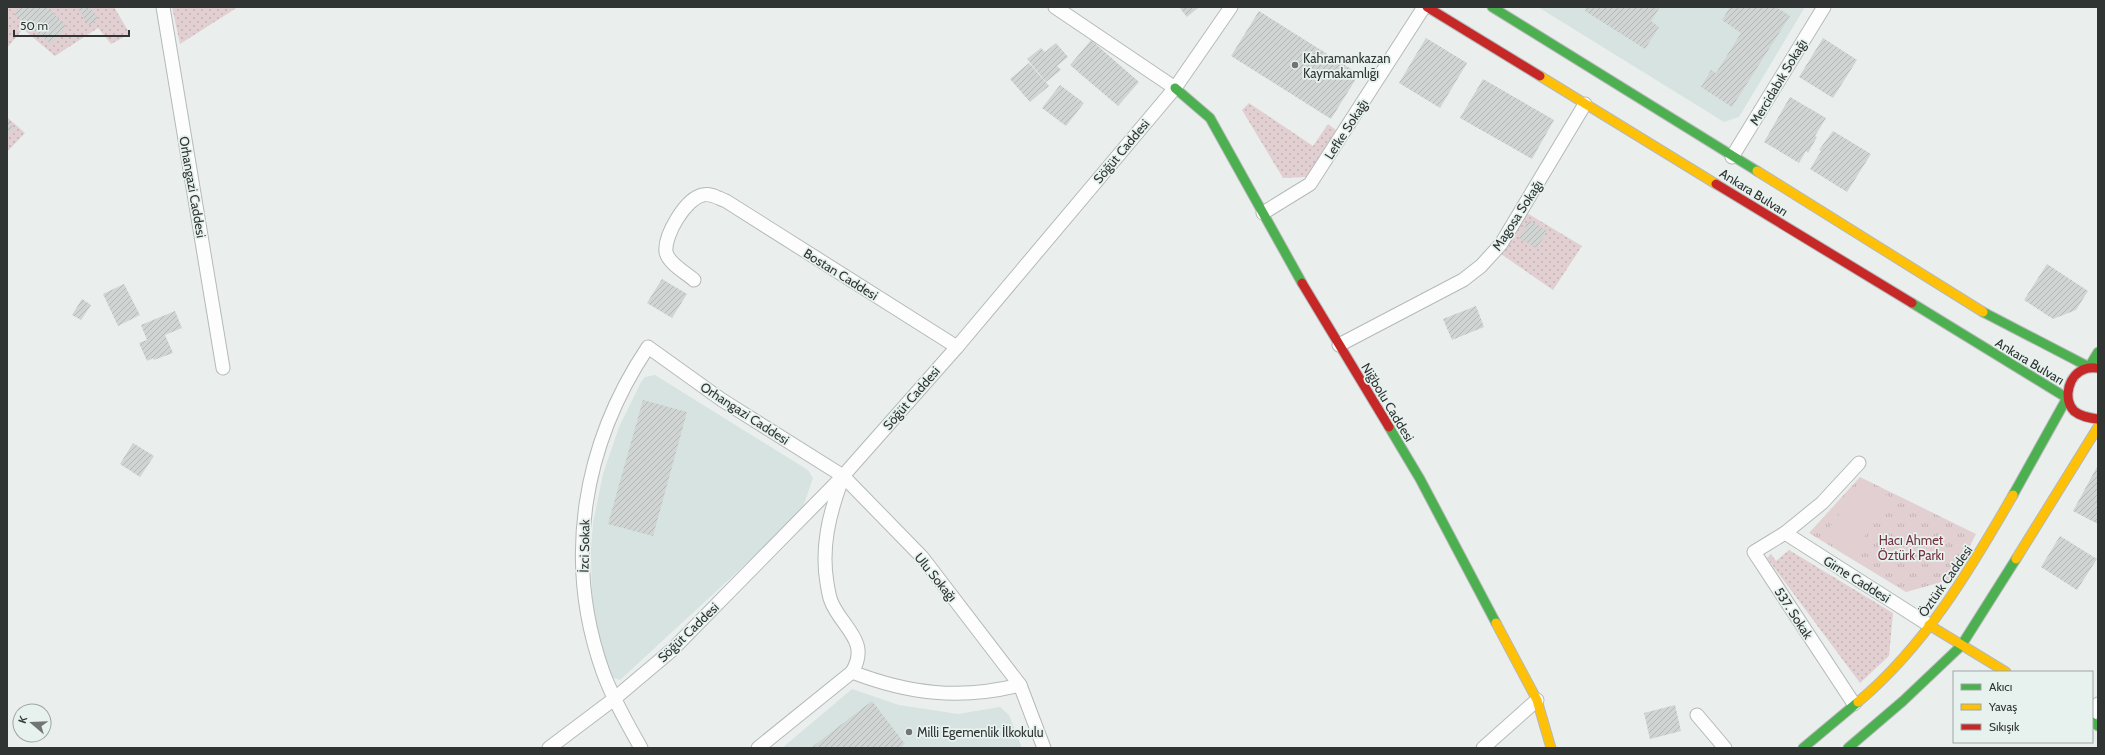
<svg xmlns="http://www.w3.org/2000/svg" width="2105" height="755" viewBox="0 0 2105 755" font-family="Cabin,sans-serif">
<defs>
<pattern id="grass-dots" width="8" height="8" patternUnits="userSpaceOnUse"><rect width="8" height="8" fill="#e2cfd1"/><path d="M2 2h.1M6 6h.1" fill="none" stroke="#c2b2b4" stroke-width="1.8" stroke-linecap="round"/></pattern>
<pattern id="park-tufts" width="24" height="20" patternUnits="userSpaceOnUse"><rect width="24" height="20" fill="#e2cfd1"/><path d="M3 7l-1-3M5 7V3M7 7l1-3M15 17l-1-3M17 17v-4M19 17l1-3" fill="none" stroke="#c2b2b4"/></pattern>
<pattern id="building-hatch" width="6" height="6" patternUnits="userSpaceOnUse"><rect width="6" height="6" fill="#d0d4d3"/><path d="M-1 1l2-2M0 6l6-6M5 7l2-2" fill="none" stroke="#b3b7b6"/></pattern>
</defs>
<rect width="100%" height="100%" fill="#eaefee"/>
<g fill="#d6e3e0">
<path d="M 1538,7 L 1805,7 L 1739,117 L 1724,122 Z"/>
<path d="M 655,375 L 808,470 L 813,478 L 801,513 L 620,680 L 608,676 L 601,651 L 592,600 L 591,549 L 593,523 L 603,474 L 619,427 L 641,382 L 645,377 Z"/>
<path d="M 852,689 L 899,705 L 958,714 L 1000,707 L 1009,715 L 1022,748 L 782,748 Z"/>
</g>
<g fill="url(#grass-dots)">
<path d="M 7,7 L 114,7 L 130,34 L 111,44 L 98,28 L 55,56 L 23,29 L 7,48 Z"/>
<path d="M 172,7 L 238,7 L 180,44 Z"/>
<path d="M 1249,103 L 1313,146 L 1328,124 L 1336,130 L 1306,177 L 1283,178 L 1242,110 Z"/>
<path d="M 7,117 L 25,133 L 7,152 Z"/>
<path d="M 1527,213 L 1582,246 L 1553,290 L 1501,254 Z"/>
<path d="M 1789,550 L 1893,613 L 1889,656 L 1860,683 L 1767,558 L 1771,554 L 1776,561 Z"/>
</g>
<path fill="url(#park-tufts)" d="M 1860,477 L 1976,534 L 1953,579 L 1906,592 L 1809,533 Z"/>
<path fill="#e2cfd1" d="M 1863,483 L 1890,497 L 1855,551 L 1826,532 Z"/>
<g fill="url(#building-hatch)">
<path d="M 20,7 L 47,7 L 66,26 L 51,44 L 14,14 Z"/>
<path d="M 77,7 L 90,7 L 98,19 L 89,25 Z"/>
<path d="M 1179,7 L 1199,7 L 1187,17 Z"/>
<path d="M 1587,7 L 1660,7 L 1651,21 L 1659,27 L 1645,49 L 1585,11 Z"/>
<path d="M 1730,7 L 1776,7 L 1790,16 L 1732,107 L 1701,87 L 1711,70 L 1716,73 L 1741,33 L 1722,20 Z"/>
<path d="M 1259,11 L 1359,74 L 1331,119 L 1231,56 Z"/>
<path d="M 1426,38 L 1467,63 L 1440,108 L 1399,83 Z"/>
<path d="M 1823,38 L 1857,60 L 1833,98 L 1799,77 Z"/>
<path d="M 1091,40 L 1139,82 L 1118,106 L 1070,65 Z"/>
<path d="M 1056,43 L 1068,57 L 1057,66 L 1061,70 L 1046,82 L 1027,59 L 1041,48 L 1045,52 Z"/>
<path d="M 1029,63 L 1049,86 L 1030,102 L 1010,79 Z"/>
<path d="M 1483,79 L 1554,120 L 1532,159 L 1460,118 Z"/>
<path d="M 1060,85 L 1084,103 L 1066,126 L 1042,108 Z"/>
<path d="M 1790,97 L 1826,118 L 1815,136 L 1817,137 L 1808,153 L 1806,151 L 1799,163 L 1764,142 Z"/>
<path d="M 7,119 L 14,128 L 7,134 Z"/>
<path d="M 1833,131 L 1871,154 L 1847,192 L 1810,169 L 1821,151 L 1819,150 Z"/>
<path d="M 1529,220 L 1547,231 L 1537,248 L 1519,238 Z"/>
<path d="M 2047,264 L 2088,291 L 2076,310 L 2053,319 L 2024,300 Z"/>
<path d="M 662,279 L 687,294 L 672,318 L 647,303 Z"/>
<path d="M 124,284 L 140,315 L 118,326 L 103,294 Z"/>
<path d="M 82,299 L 91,305 L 81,320 L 72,315 Z"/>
<path d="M 1476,306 L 1484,327 L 1452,340 L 1443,319 Z"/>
<path d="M 175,311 L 182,328 L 165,335 L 173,353 L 154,360 L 153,358 L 147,361 L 139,343 L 147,340 L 141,325 Z"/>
<path d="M 643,400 L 687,412 L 653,536 L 608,524 Z"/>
<path d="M 133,443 L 154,456 L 140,477 L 120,464 Z"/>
<path d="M 2098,465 L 2098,524 L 2073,511 Z"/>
<path d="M 2060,536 L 2097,559 L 2077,590 L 2041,567 Z"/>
<path d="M 872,701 L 905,744 L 900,748 L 811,748 Z"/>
<path d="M 1675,705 L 1681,731 L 1650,739 L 1644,713 Z"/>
</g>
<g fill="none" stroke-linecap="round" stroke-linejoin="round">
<g stroke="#b5b9b8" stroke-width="15">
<g id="street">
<path d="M 163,7 L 223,368"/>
<path d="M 1055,7 L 1175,88"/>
<path d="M 1732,157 L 1824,7"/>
<path d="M 1263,213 L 1310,184 L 1424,7"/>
<path d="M 694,280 C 686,273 668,263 666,252 C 664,235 686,198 703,195 C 711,193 718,198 726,201 L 957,347"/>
<path d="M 1339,345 L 1463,280 L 1481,266 L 1501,244 L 1585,104"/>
<path d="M 1785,533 L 1929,625"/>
<path d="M 852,672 C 909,694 960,700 1020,685"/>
<path d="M 1854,704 L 1754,552 L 1785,533 L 1822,503 L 1859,463"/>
<path d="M 2092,714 L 2098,704"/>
<path d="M 1697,715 L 1725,748"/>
<path d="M 549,748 L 614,699 L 672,650 L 843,476 L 957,347 L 1175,88 L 1231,7"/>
<path d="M 641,748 C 627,723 613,699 603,672 C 563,560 583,444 648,347 L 722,400 L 843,476 L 922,557 L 1020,685 L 1044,748"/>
<path d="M 758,748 L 852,672 C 871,641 841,627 831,601 C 829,596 828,589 827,583 C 821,548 829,515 841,482"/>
<path d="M 1483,748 L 1537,700"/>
</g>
</g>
<g stroke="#b5b9b8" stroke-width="11">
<g id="fast">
<path d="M 1492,7 L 1757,171"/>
<path d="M 1175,88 L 1210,118 L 1302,283"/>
<path d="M 1912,303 L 2067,398 L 2013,495"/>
<path d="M 1983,312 L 2089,367 L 2098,352"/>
<path d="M 1389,427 L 1420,479 L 1496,623"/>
<path d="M 2092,722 L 2098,726"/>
<path d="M 1803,748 L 1858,702"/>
<path d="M 1848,748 L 1903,701 L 1961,646 L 2016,559"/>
</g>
</g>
<g stroke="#b5b9b8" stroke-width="11">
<g id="slow">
<path d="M 1540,76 L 1716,184"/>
<path d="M 1757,171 L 1983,312"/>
<path d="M 2016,559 L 2098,427"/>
<path d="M 1496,623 L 1537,700 L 1551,748"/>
<path d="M 1929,625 L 2006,672"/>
<path d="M 1858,702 C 1925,646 1970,570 2013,495"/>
</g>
</g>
<g stroke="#b5b9b8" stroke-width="11">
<g id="jam">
<path d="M 1427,7 L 1540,76"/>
<path d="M 1716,184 L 1912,303"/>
<path d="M 1302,283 L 1389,427"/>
<path d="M 2098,368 C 2094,368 2089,367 2085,369 C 2069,374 2062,398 2074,411 C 2081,417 2090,418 2098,419"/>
</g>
</g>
<use href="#street" stroke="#fcfdfc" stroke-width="13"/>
<use href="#fast" stroke="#4caf50" stroke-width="9"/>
<use href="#slow" stroke="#ffc107" stroke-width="9"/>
<use href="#jam" stroke="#c62828" stroke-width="9"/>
</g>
<g fill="#717574" stroke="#e7f2ef" stroke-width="1.5">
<circle cx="1295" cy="65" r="4"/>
<circle cx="909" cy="732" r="4"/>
</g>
<g text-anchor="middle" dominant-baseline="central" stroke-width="3.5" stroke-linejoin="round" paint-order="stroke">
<g font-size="13" fill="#303433" stroke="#e7f2ef" text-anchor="start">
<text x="1303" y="58">Kahramankazan<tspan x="1303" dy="15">Kaymakamlığı</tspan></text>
<text x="917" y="732">Milli Egemenlik İlkokulu</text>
</g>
<g font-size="13" fill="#303433" stroke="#e7f2ef">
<text transform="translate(1778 82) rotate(-59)">Mercidabık Sokağı</text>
<text transform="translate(1346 129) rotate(-57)">Lefke Sokağı</text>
<text transform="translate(1121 151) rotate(-50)">Söğüt Caddesi</text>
<text transform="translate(193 187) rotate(80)">Orhangazi Caddesi</text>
<text transform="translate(1754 192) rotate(32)">Ankara Bulvarı</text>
<text transform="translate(1517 215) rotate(-57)">Magosa Sokağı</text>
<text transform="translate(841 274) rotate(32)">Bostan Caddesi</text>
<text transform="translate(2030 361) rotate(31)">Ankara Bulvarı</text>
<text transform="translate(911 398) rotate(-49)">Söğüt Caddesi</text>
<text transform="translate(1388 402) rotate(59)">Niğbolu Caddesi</text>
<text transform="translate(745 413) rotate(33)">Orhangazi Caddesi</text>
<text transform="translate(584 546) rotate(-89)">İzci Sokak</text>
<text transform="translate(936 577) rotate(51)">Ulu Sokağı</text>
<text transform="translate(1857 579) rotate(32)">Girne Caddesi</text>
<text transform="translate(1945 581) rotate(-55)">Öztürk Caddesi</text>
<text transform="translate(1794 613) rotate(57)">537. Sokak</text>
<text transform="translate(688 632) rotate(-44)">Söğüt Caddesi</text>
</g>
<g font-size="13" fill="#753240" stroke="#e7f2ef">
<text x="1911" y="540">Hacı Ahmet<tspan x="1911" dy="15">Öztürk Parkı</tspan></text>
</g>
</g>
<rect width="2105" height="755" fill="none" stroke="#303433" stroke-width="16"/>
<rect x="1953" y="671" width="140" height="72" fill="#e7f2ef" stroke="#9ea6a4"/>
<rect x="1961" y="684" width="20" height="6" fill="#4caf50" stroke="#9ea6a4"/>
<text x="1989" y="691" font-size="12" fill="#303433">Akıcı</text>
<rect x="1961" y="704" width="20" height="6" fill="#ffc107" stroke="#9ea6a4"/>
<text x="1989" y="711" font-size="12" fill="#303433">Yavaş</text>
<rect x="1961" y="724" width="20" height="6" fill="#c62828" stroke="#9ea6a4"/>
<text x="1989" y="731" font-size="12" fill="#303433">Sıkışık</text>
<g transform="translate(32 723) rotate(289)"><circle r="19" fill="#e7f2ef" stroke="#9ea6a4"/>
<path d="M0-3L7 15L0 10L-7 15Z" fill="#717574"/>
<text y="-6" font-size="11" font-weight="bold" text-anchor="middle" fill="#303433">K</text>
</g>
<path d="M14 30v6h115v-6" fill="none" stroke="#303433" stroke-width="2"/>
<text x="20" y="30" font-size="12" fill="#303433" stroke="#e7f2ef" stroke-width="3" paint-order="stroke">50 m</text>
</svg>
